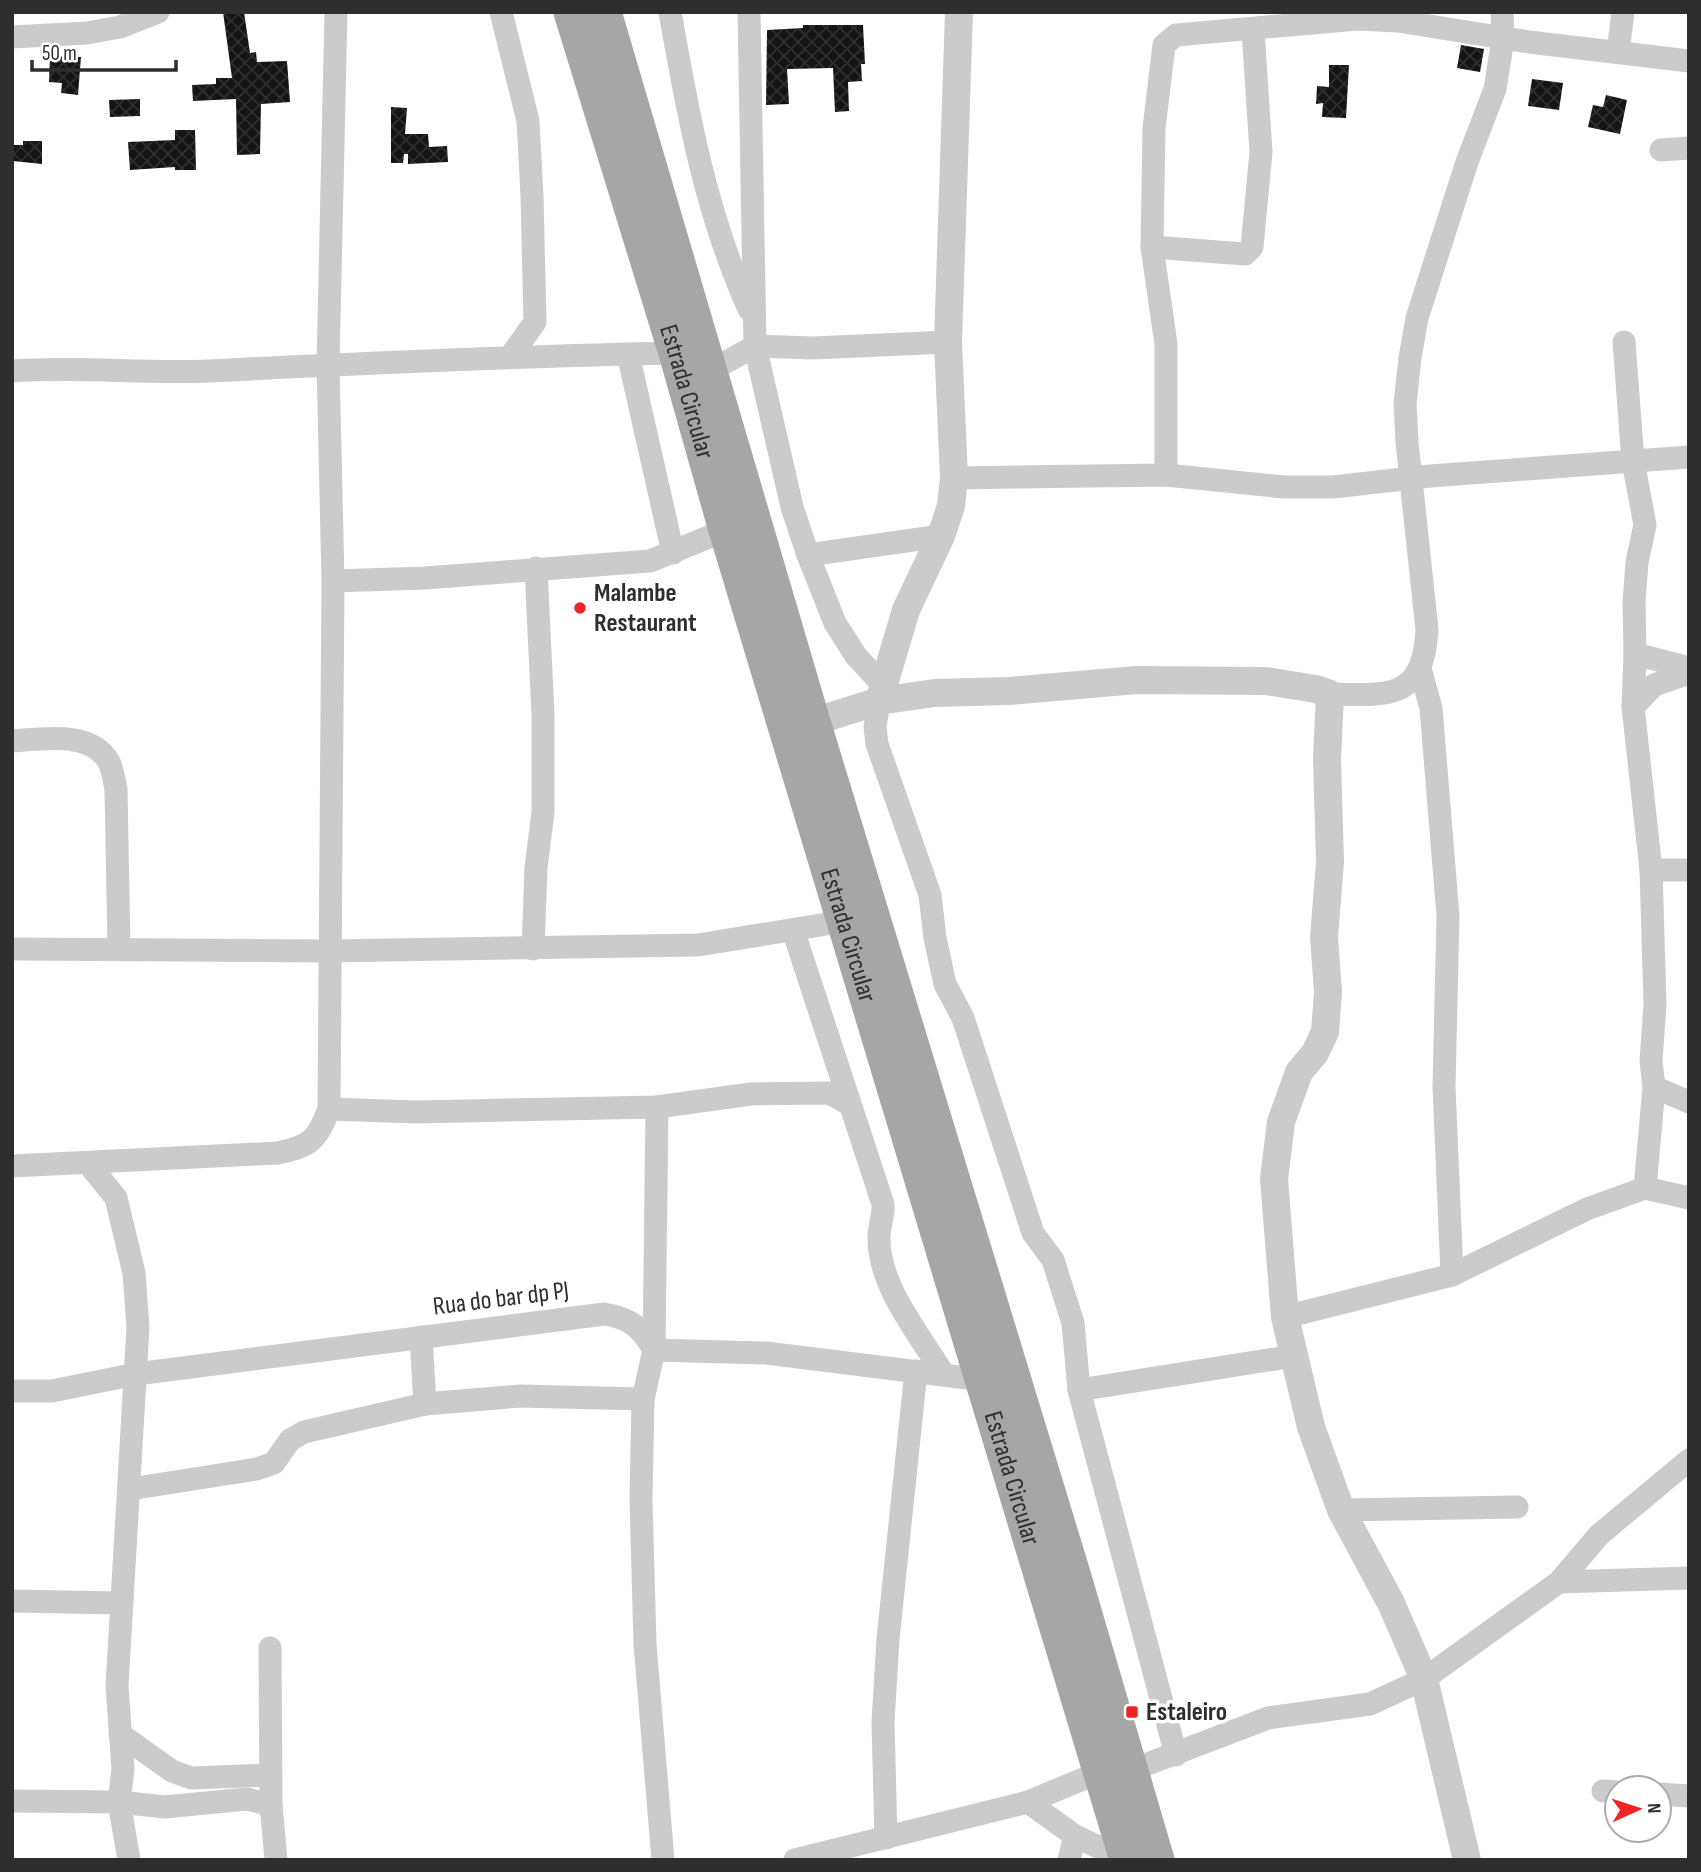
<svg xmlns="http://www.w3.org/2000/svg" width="1701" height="1872" viewBox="0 0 1701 1872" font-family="'Sofia Sans Condensed',sans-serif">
<defs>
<pattern id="building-cross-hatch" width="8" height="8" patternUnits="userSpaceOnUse" patternTransform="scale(1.75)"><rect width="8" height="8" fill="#151515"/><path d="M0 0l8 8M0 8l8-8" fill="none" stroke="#2f2f2f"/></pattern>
</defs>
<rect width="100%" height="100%" fill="#fff"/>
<g fill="url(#building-cross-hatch)">
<path d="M 223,12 L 244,12 L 250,53 L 256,52 L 257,62 L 287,61 L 290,102 L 261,104 L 260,154 L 237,155 L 236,99 L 193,101 L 192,85 L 216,84 L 216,78 L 232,78 Z"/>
<path d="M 803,25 L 863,25 L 865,64 L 861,64 L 862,81 L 848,82 L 849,111 L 835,112 L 833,68 L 787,69 L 789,104 L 766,105 L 767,30 L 803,28 Z"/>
<path d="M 1461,45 L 1484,49 L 1480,72 L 1457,68 Z"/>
<path d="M 50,56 L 81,57 L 78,95 L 61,93 L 62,83 L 49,82 Z"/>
<path d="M 1329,65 L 1349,65 L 1346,118 L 1322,117 L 1323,103 L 1316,104 L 1317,86 L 1329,87 Z"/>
<path d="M 1532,79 L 1563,83 L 1559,110 L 1528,106 Z"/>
<path d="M 1606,95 L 1627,100 L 1620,134 L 1588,127 L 1593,105 L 1603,107 Z"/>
<path d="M 140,99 L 140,116 L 110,117 L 109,100 Z"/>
<path d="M 391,107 L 407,108 L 405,134 L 428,134 L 429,147 L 447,146 L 448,162 L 408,164 L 408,154 L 404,154 L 403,163 L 391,163 Z"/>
<path d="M 175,130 L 195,130 L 196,170 L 175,170 L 175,167 L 130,170 L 128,142 L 175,140 Z"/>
<path d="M 23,141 L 42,141 L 42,164 L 13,161 L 13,145 L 23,145 Z"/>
</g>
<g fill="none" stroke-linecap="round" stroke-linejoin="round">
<g stroke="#cbcbcb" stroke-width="23">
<path d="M 501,12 L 528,121 L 532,196 L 535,322 L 510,357"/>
<path d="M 670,12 C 688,115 706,214 749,309"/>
<path d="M 749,12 L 755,346 L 792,507 L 808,555 L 835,623 L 856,656 L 883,685"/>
<path d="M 12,37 L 87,33 L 120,27 L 158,12"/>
<path d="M 1618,52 L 1623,12"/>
<path d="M 1661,150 L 1689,148"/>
<path d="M 1152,247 L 1245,254 L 1252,247 L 1261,152 L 1253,30"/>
<path d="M 1624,342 L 1633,461 L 1645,525 L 1637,562 L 1634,602 L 1635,654"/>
<path d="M 628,354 L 673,553"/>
<path d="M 12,371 C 78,366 143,374 209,371 C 365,363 520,356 676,353"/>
<path d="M 710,371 L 755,346 L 813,348 L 948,342"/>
<path d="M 1166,475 L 1166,344 L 1152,247 L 1154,128 L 1164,45 L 1176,35 L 1358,19 L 1398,21 L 1529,42 L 1689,61"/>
<path d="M 954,478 L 1166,475 L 1284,487 L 1333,487 L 1430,476 L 1689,457"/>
<path d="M 808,555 L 941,536"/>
<path d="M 333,581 L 425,578 L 650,561 L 726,530"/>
<path d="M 1689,668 L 1635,654 L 1633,707 L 1651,870 L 1655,1004 L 1651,1061 L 1654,1087 L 1689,1102"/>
<path d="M 1421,672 L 1431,708 L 1448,916 L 1444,1087 L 1452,1275"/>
<path d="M 1330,694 C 1389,695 1423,700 1427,630 L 1407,442 L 1405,404 L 1410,358 L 1417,318 L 1467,162 L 1495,89 L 1503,39 L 1502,12"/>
<path d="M 879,701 L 875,727 L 877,744 L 930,895 L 935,938 L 945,984 L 963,1018 L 1033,1233 L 1053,1260 L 1073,1323 L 1079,1390 L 1176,1755"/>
<path d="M 1633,707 L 1654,685 L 1689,673"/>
<path d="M 12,741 C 43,739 91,730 109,762 C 113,770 114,781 116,789 L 119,949"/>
<path d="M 1651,870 L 1689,870"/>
<path d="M 793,930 L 883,1204 C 884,1216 879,1225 879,1237 C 878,1286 920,1335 944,1375"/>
<path d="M 12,949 L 329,951 L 698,945 L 845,921"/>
<path d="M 533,949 L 536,868 L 543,812 L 543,715 L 536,568"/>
<path d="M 657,1107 L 654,1350 L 643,1399 L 641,1500 L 645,1644 L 663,1860"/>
<path d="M 329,1109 L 416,1112 L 657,1107 L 751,1094 L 829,1093 L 849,1104"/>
<path d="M 88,1163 L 116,1198 L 134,1273 L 138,1327 L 117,1686 L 123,1769 L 119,1802 L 129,1860"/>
<path d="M 12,1166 L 278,1153 C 311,1146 317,1140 329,1109 L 333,581 L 328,364 L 336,12"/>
<path d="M 1645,1188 L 1654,1087"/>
<path d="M 1285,1317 L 1452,1275 L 1587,1209 L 1645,1188 L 1689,1198"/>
<path d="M 421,1337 L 425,1404"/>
<path d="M 1079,1390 L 1294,1356"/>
<path d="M 12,1391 L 52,1391 L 136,1374 L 604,1314 C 630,1318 641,1327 654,1350 L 766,1353 L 983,1380"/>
<path d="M 130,1489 L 257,1469 L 274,1463 L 290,1440 L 304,1432 L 425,1404 L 520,1396 L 643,1399"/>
<path d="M 1341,1510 L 1517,1507"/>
<path d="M 1559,1582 L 1689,1578"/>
<path d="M 12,1601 L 120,1603"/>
<path d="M 270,1648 L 271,1805 L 276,1860"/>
<path d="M 120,1734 L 172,1771 L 191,1778 L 270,1775"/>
<path d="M 1132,1770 L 1268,1718 L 1370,1704 L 1424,1679 L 1559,1582 L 1599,1535 L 1689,1460"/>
<path d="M 1603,1791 L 1617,1792"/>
<path d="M 1659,1794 L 1689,1796"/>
<path d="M 12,1801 L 119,1802 L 165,1807 L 247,1799 L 271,1805"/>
<path d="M 1028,1802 L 1075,1836 L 1126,1860"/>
<path d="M 886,1838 L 883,1722 L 888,1639 L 916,1371"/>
<path d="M 795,1860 L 1028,1802 L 1100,1772"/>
<path d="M 1069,1860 L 1075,1836"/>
</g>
<g stroke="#cbcbcb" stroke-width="28">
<path d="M 879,701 L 906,610 L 941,536 L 951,506 L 954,478 L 948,342 L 959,12"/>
<path d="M 813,722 L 879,701 L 934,693 L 1009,691 L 1137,680 L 1266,681 L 1316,689 L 1330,694 L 1327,759 L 1330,862 L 1324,937 L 1328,992 L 1325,1032 L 1315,1053 L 1299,1072 L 1281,1122 L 1274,1179 L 1285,1317 L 1311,1427 L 1341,1510 L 1391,1603 L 1424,1679 L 1467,1860"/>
</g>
<g stroke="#a6a6a6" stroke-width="35">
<path id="s1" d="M 571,12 L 676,353 L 726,530 L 1127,1860"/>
<path d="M 604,12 L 813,722 L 1074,1577 L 1157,1860"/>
</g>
</g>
<g fill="#f02527" stroke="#fff" stroke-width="2.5">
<circle cx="580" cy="608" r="7"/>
<rect x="1125" y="1705" width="14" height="14" rx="3.5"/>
</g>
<g text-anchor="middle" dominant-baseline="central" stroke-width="7" stroke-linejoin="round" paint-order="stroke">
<g font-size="26" fill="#2e2e2e" stroke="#fff">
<text stroke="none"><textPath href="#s1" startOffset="397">Estrada Circular</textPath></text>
<text stroke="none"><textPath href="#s1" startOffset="964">Estrada Circular</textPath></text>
<text transform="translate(501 1299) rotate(-7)">Rua do bar dp PJ</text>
<text stroke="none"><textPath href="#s1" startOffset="1531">Estrada Circular</textPath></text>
</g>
<g font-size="26" font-weight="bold" fill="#2e2e2e" stroke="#fff" text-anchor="start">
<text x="594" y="593">Malambe<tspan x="594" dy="30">Restaurant</tspan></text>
<text x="1146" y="1712">Estaleiro</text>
</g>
</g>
<rect width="1701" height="1872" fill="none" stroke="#2e2e2e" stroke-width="28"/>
<g transform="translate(1638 1809) rotate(87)"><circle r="33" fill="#ffffff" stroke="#ababab" stroke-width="2"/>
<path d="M0-5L12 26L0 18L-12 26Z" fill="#f02527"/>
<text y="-10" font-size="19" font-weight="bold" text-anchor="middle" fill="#2e2e2e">N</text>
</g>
<path d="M32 60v10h144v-10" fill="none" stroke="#2e2e2e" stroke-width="3.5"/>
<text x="42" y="60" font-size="21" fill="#2e2e2e" stroke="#ffffff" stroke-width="5" paint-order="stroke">50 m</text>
</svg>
